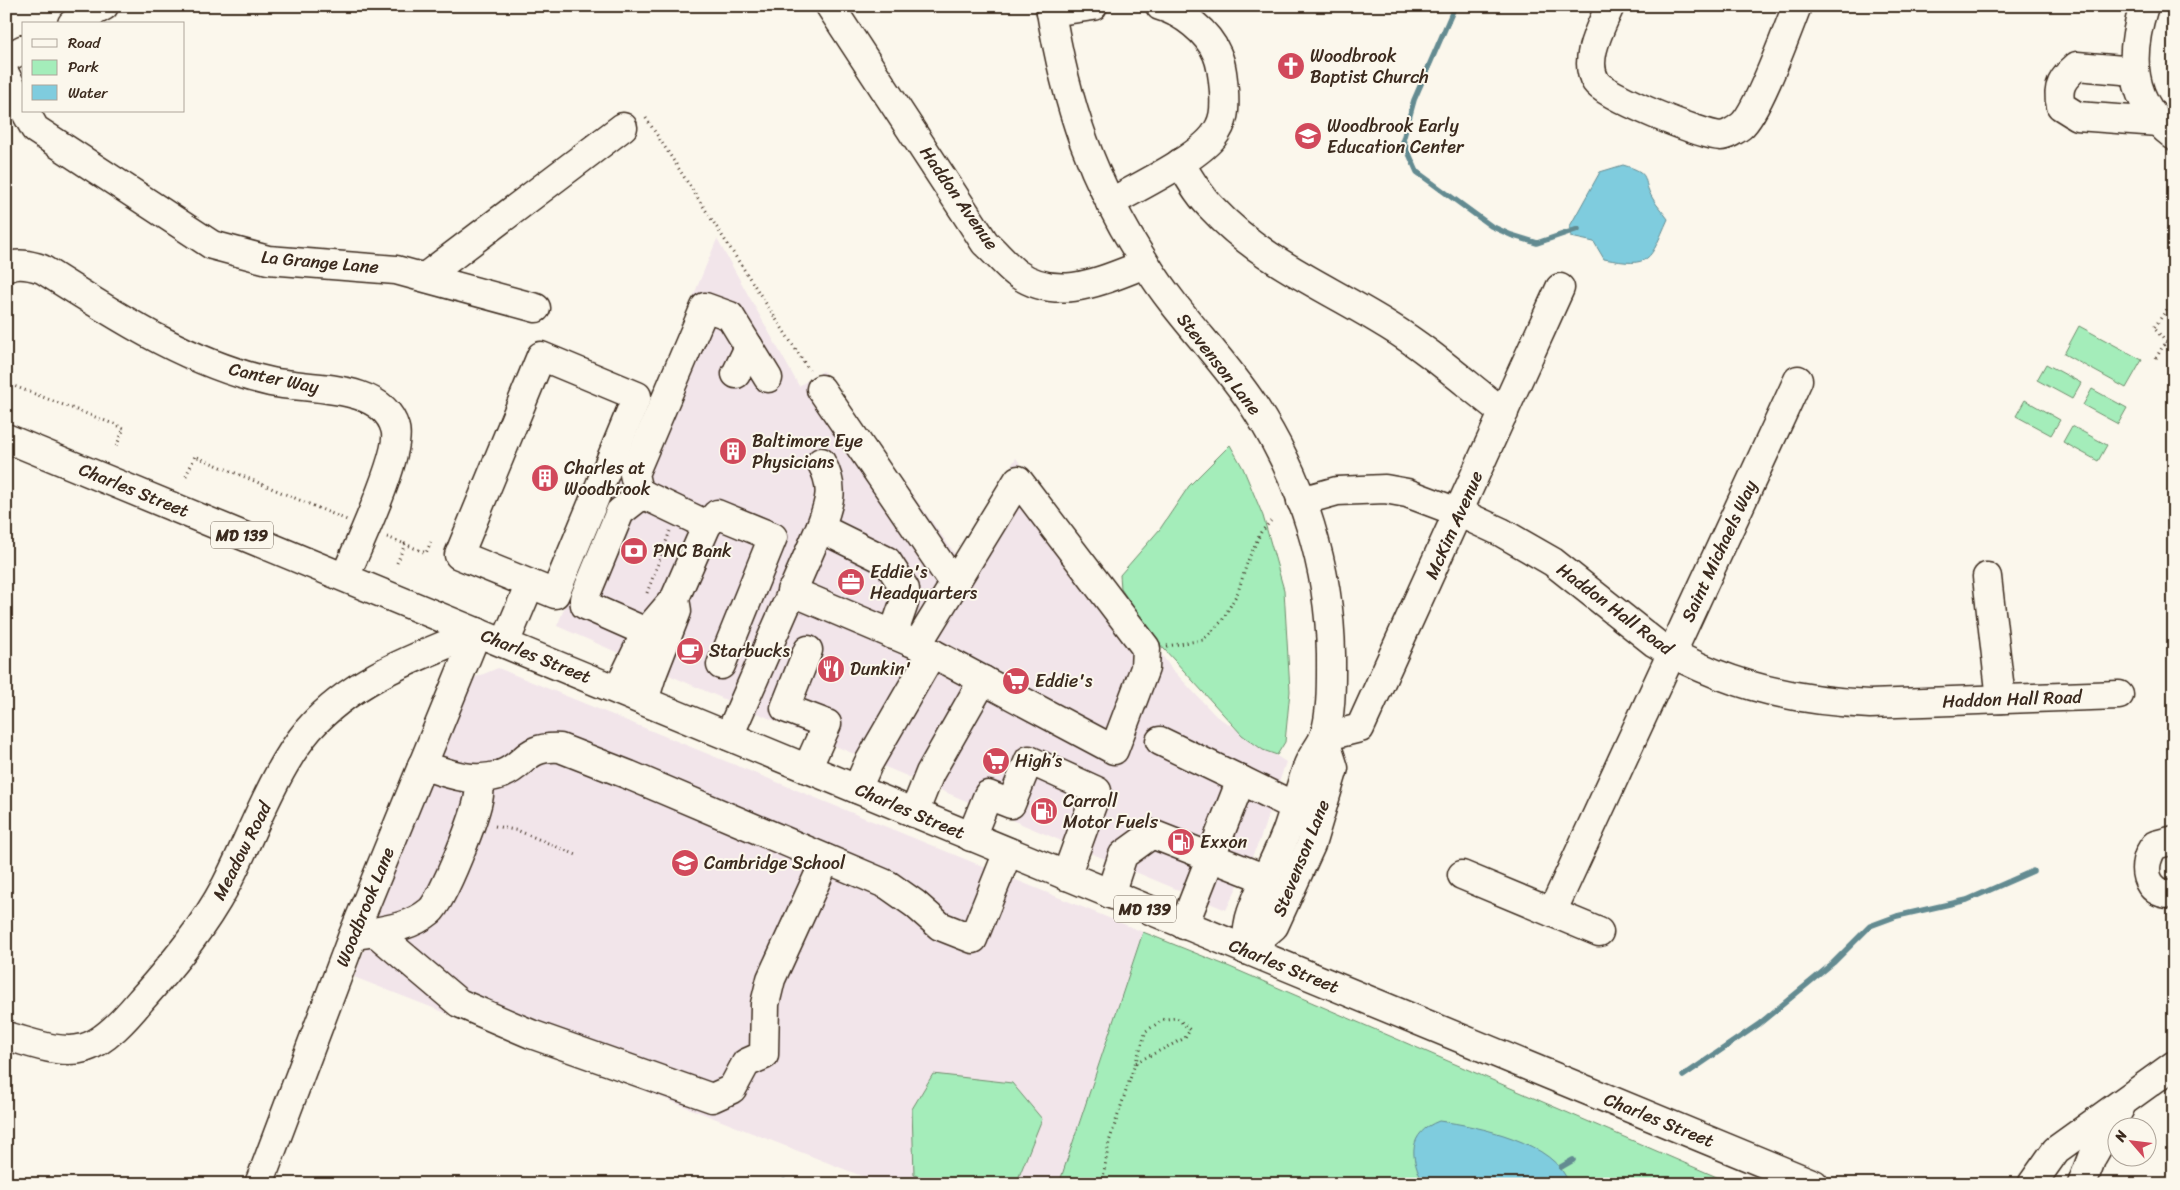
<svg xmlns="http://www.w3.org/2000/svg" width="2180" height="1190" viewBox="0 0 2180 1190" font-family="Sriracha,sans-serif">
<rect width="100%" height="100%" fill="#fbf7ec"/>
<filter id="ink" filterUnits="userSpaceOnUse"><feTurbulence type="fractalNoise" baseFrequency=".02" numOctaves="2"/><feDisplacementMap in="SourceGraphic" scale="10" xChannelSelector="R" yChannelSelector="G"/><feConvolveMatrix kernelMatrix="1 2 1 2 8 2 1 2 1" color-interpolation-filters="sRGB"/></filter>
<g filter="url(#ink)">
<g fill="#f2e5ea">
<path d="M 717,239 L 799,386 L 823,371 L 956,555 L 1016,458 L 1115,588 L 1171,668 L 1216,716 L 1286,762 L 1259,842 L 1226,910 L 733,703 L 557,626 Z"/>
<path d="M 498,668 L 1143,932 L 1059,1184 L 882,1184 L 354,977 L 469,680 Z"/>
</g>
<g fill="#a4edba" stroke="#708c6c">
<path d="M 2079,326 L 2142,360 L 2126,388 L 2064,354 Z"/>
<path d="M 2046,364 L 2081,383 L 2072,399 L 2037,380 Z"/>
<path d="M 2092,389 L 2127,408 L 2118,424 L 2083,405 Z"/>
<path d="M 2025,400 L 2060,420 L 2051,435 L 2016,416 Z"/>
<path d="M 2072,426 L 2107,445 L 2098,461 L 2063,442 Z"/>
<path d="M 1230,445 L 1243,468 L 1263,516 L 1284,590 L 1290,691 L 1285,742 L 1277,755 L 1263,750 L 1242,735 L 1155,639 L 1121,589 L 1120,575 L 1160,529 L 1189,486 Z"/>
<path d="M 1143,932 L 1230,967 L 1733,1184 L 1059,1184 Z"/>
<path d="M 933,1074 L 1012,1083 L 1042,1119 L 1016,1184 L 945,1184 L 914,1175 L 912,1109 Z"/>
</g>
<g fill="#7fccde" stroke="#648b91">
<path d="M 1623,165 C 1654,174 1640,178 1653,199 C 1657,206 1663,212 1668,219 C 1649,261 1652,268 1604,259 L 1594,242 L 1571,237 L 1570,226 L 1600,172 Z"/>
<path d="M 1439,1121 C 1478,1126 1556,1142 1569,1184 L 1424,1184 C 1409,1157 1408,1133 1439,1121 Z"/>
</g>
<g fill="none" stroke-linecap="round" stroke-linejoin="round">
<g stroke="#648b91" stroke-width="5.5">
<path d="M 1455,6 L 1414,100 L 1403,140 L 1417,172 L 1491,226 L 1511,235 L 1537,243 L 1578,229"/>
<path d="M 1683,1076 L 1759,1024 L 1833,963 L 1870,926 L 1897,916 L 1967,900 L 2033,871"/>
<path d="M 1561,1167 L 1573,1160"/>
<path d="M 784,1181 L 785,1184"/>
</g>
<g stroke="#3b2a1e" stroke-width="31">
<g id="minor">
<path d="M 830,6 L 985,243 C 995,252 1005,264 1016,273 C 1058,303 1103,280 1145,264"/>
<path d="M 1050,6 C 1066,105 1092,182 1147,266 C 1178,316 1222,357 1254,406 C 1302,479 1330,568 1331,655 C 1331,679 1332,715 1324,737 C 1320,747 1312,755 1308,765 C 1300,787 1294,811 1286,833 C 1275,861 1260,887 1251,914 C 1247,925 1247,939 1246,950"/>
<path d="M 1610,6 C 1601,27 1582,60 1596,82 C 1606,97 1702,135 1721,136 C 1726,136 1736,130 1741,126 C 1758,112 1787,31 1797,6"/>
<path d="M 2144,6 C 2128,56 2129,102 2174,136"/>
<path d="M 1051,12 L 1093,6"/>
<path d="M 72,24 L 104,6"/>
<path d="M 6,58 L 24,49"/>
<path d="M 2134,71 L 2077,66 C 2063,78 2056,87 2061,106 L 2077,116 L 2158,122"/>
<path d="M 6,76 L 24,109"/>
<path d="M 25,111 L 35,129 L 212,245 L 268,260 L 396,270 L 536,308"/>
<path d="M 1180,163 C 1190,179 1199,196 1213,209 C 1262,262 1329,288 1389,326 C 1430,351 1466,384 1504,413"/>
<path d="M 1110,203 C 1138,187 1194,160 1213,137 C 1225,122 1225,109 1224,91 C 1223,79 1222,65 1217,54 C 1208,32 1182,12 1160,6"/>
<path d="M 6,268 C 17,262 30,265 42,269 C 115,315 186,363 271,382 C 309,390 382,383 395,428 C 403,452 356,550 345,577"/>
<path d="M 425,277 L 623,127"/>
<path d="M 541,356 L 637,396 L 555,594 L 459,555 Z"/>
<path d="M 736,374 L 749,347"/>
<path d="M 821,389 L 954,584"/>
<path d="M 1018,480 L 1146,648 L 1145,668 L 1114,750 L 917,645 Z"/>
<path d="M 643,494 L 620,512 L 584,599 L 585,605 L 646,632"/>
<path d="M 1301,501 L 1337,491 L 1385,489 L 1407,493 L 1460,513 L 1501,532 L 1553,562 L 1655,643 C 1720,684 1793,701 1870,704 L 2119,695"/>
<path d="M 707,525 L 638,492 L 634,474 L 705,307 L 730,316 L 768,378"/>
<path d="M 820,528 C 830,502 835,487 821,462"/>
<path d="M 1987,577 L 2001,699"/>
<path d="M 791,591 L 911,642"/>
<path d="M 505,643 L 530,584"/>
<path d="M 618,690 L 646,632 L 675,598 L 707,525 L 717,514 L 773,537 L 721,665"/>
<path d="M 644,701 L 652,675 L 677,611 L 676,605"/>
<path d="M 729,736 L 820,528 L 887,561 L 905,589 L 904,603 L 893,635"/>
<path d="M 1324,737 L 1360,728 L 1560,288"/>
<path d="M 1160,741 L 1241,780 L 1184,925"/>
<path d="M 422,765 C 449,774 474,784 502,774 C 527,764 524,746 560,748 L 629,775 L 888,885 L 915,904 L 940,926 L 973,939 L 1008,852"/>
<path d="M 807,769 L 827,724 L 785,708 L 808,650"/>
<path d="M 1241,780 L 1296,807"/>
<path d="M 857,789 L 868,764 L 932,653"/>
<path d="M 914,813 L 930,773 L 983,680"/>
<path d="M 971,837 L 988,795 L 1011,804 L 1029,760 L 1097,791 L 1066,876"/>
<path d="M 2174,840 L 2155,845 C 2139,864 2144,896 2174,894"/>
<path d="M 1462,875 L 1599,932"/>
<path d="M 1110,894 L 1123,855 L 1152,834 L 1266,879"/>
<path d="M 1552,912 L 1798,380"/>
<path d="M 375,932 L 459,1003 L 531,1034 L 712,1098 L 732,1089 L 746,1063 L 764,1055 L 765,1004 L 771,979 L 826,859"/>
<path d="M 362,934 C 386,930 411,927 430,911 C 443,900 477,813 479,795 C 480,790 479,784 479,779"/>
<path d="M 1246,950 L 1274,926 L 1311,845 L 1334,768 L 1324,737"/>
<path d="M 6,1036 C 30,1042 60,1055 84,1048 C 105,1042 127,1017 141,1000 C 173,964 203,928 226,885 C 251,837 274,770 309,729 C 354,678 417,657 477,632"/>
<path d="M 259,1184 L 353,935 L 477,632"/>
<path d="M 2032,1184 L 2056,1150 L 2174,1065"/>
<path d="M 2082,1184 L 2092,1157 L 2120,1108"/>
</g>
</g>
<g stroke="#3b2a1e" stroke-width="31">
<path id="major" d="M 6,438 L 1814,1184"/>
</g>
<g stroke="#3b2a1e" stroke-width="3" stroke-dasharray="1 4" stroke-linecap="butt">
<path d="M 646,118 L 809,370"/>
<path d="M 2156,358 L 2163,346 L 2167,343 L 2154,328 L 2174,299"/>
<path d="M 6,383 L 124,428 L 116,447"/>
<path d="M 186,476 L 195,456 L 347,520"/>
<path d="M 387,537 L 405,544"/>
<path d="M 397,563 L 405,544 L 426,553 L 431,542"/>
<path d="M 647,593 L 670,531"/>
<path d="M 1167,646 L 1203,640 L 1222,621 L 1238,592 L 1248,560 L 1261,532 L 1271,521"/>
<path d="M 495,826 L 519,831 L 579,856"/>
<path d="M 1102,1184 L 1109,1142 L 1146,1031 L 1164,1019 L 1177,1018 L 1190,1030 L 1185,1038 L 1135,1063"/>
</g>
<use href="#minor" stroke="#fbf7ec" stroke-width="28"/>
<use href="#major" stroke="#fbf7ec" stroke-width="28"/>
</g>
</g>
<defs>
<g id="church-disc" transform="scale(1.4375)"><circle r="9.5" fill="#d1495b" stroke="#fbf7ec"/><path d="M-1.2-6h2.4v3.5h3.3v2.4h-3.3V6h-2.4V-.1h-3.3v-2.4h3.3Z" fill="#fff"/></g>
<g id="school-disc" transform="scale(1.4375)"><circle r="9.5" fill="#d1495b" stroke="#fbf7ec"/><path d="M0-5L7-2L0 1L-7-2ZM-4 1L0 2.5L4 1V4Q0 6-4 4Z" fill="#fff"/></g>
<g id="building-disc" transform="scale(1.4375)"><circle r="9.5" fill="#d1495b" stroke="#fbf7ec"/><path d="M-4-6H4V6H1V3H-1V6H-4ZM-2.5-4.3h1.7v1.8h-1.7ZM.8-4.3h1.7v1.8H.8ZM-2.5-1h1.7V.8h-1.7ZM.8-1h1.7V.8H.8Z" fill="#fff"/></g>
<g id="bank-disc" transform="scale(1.4375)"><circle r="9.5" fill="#d1495b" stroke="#fbf7ec"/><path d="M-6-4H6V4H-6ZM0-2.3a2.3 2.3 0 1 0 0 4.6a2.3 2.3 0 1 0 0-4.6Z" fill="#fff"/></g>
<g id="office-disc" transform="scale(1.4375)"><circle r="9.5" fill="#d1495b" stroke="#fbf7ec"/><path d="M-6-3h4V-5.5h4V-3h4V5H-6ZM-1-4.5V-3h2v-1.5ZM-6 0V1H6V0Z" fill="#fff"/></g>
<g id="cafe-disc" transform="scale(1.4375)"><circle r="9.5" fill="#d1495b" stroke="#fbf7ec"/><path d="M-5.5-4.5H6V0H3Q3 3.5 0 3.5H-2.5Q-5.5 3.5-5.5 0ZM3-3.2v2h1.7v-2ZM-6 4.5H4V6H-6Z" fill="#fff"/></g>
<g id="restaurant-disc" transform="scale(1.4375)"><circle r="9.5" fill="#d1495b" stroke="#fbf7ec"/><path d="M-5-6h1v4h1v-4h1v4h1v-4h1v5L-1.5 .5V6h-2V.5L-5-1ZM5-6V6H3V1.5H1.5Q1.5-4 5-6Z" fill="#fff"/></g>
<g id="supermarket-disc" transform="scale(1.4375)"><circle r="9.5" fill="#d1495b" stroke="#fbf7ec"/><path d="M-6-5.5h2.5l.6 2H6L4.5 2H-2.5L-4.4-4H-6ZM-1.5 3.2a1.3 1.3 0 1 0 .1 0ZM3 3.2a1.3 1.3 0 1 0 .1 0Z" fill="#fff"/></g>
<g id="fuel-disc" transform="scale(1.4375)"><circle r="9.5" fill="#d1495b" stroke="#fbf7ec"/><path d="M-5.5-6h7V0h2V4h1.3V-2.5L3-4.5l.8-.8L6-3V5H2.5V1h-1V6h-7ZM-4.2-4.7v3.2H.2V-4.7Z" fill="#fff"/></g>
</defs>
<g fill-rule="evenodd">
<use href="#church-disc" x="1291" y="66"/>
<use href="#school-disc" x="1308" y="136"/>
<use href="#building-disc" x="733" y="451"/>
<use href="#building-disc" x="545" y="478"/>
<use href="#bank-disc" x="634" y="551"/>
<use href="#office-disc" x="851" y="582"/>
<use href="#cafe-disc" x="690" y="651"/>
<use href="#restaurant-disc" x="831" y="669"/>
<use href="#supermarket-disc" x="1016" y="681"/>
<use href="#supermarket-disc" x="996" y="761"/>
<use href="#fuel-disc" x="1044" y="811"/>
<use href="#fuel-disc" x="1181" y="842"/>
<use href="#school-disc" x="685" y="863"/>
</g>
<g text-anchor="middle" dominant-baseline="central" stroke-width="4" stroke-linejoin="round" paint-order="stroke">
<g fill="#fbf7ec" stroke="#75685c" stroke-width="1">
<rect x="211" y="521.5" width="62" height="27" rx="4"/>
<rect x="1114" y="895.5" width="62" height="27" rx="4"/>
</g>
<g font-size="16" font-weight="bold" fill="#3b2a1e">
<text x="242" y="535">MD 139</text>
<text x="1145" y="909">MD 139</text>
</g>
<g font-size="18" fill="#3b2a1e" stroke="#fbf7ec" text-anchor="start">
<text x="1310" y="56">Woodbrook<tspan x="1310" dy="21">Baptist Church</tspan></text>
<text x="1327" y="126">Woodbrook Early<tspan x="1327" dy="21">Education Center</tspan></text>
<text x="752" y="441">Baltimore Eye<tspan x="752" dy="21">Physicians</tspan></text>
<text x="564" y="468">Charles at<tspan x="564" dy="21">Woodbrook</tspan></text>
<text x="653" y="551">PNC Bank</text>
<text x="870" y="572">Eddie's<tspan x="870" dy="21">Headquarters</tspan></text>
<text x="709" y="651">Starbucks</text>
<text x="850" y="669">Dunkin'</text>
<text x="1035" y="681">Eddie's</text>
<text x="1015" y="761">High’s</text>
<text x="1063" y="801">Carroll<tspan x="1063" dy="21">Motor Fuels</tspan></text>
<text x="1200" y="842">Exxon</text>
<text x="704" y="863">Cambridge School</text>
</g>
<g font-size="18" fill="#3b2a1e" stroke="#fbf7ec">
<text transform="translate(959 198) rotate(55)">Haddon Avenue</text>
<text transform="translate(320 262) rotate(5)">La Grange Lane</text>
<text transform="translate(1219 364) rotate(52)">Stevenson Lane</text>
<text transform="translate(274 378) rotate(12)">Canter Way</text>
<text transform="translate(134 490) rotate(22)">Charles Street</text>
<text transform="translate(1454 525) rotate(-66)">McKim Avenue</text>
<text transform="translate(1719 551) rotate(-65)">Saint Michaels Way</text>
<text transform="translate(1615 609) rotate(37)">Haddon Hall Road</text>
<text transform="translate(536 656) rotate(22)">Charles Street</text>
<text transform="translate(2012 699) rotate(-2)">Haddon Hall Road</text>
<text transform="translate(910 811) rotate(23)">Charles Street</text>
<text transform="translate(242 851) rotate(-63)">Meadow Road</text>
<text transform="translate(1301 858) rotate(-68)">Stevenson Lane</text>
<text transform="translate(365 907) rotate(-68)">Woodbrook Lane</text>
<text transform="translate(1284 966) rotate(22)">Charles Street</text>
<text transform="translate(1659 1120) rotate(22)">Charles Street</text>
</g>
</g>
<rect width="2180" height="1190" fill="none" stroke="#fbf7ec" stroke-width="25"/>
<rect x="12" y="12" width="2155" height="1165" fill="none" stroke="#3b2a1e" stroke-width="2" filter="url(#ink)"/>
<rect x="22" y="22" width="162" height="90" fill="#fbf7ec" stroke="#aea59a"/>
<rect x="32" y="39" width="25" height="8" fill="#fbf7ec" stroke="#aea59a"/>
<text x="68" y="48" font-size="15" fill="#3b2a1e">Road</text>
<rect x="32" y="60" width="25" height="15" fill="#a4edba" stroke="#aea59a"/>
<text x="68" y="72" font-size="15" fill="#3b2a1e">Park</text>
<rect x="32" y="85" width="25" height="15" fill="#7fccde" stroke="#aea59a"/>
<text x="68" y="98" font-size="15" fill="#3b2a1e">Water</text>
<g transform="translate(2132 1142) rotate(298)"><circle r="24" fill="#fbf7ec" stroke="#aea59a"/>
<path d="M0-4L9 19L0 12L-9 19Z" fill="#d1495b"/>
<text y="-8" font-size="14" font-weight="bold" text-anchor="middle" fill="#3b2a1e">N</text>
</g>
</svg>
